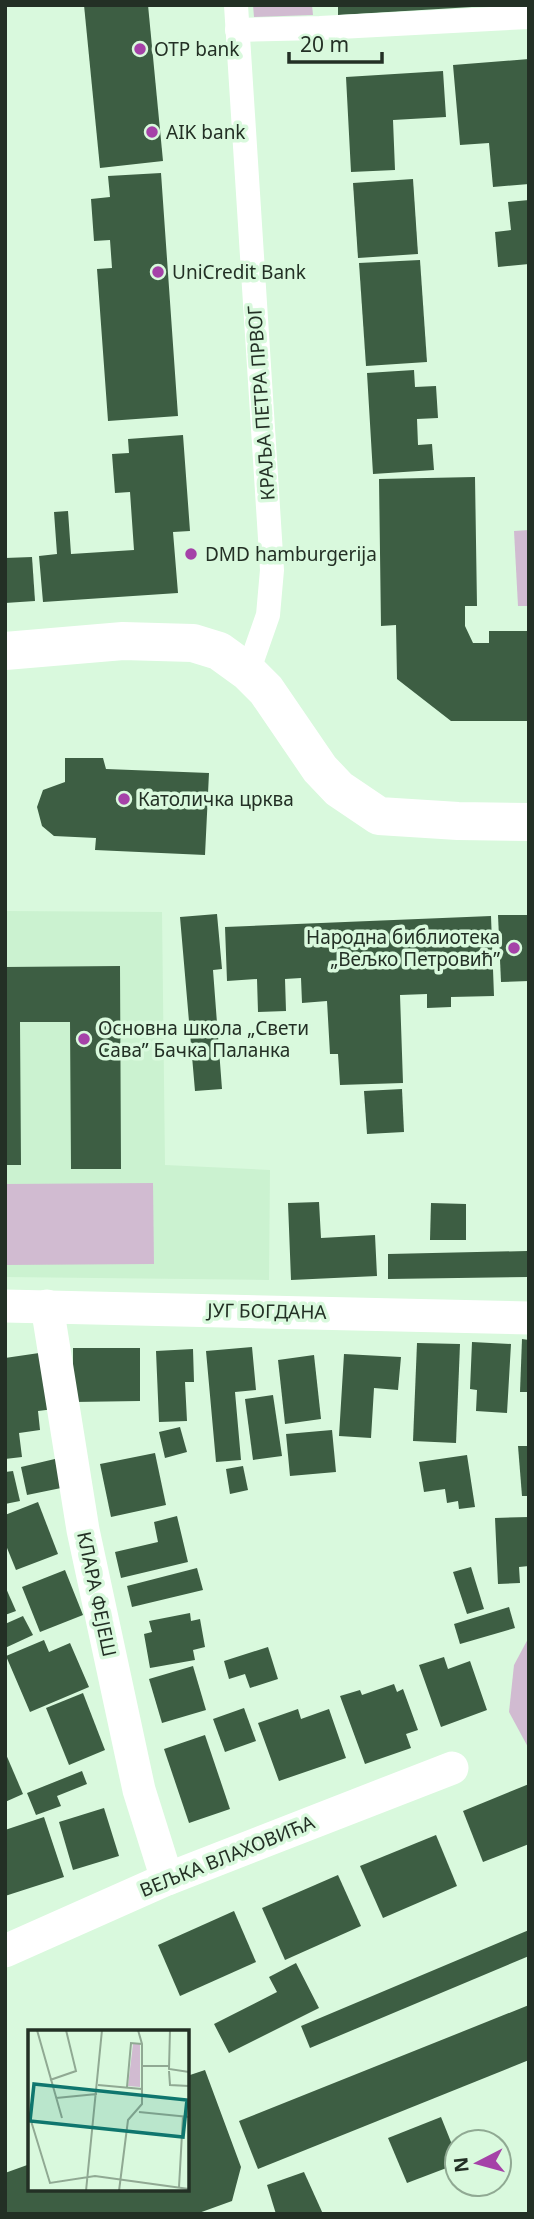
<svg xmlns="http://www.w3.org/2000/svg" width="534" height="2219" viewBox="0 0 534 2219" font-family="'Noto Sans',sans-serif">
<rect width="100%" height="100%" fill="#d9f9dd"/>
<path fill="#cbf2d0" d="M 5,911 L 162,912 L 165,1165 L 270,1170 L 269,1280 L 5,1277 Z"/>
<g fill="#d1bbd1">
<path d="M 253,5 L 312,5 L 313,15 L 254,17 Z"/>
<path d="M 529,530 L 529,606 L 518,606 L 514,531 Z"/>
<path d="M 153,1183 L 154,1264 L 5,1265 L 5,1184 Z"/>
<path d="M 529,1637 L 529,1749 L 509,1712 L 514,1665 Z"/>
</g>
<g fill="#3d5e43">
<path d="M 84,5 L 148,5 L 163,161 L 100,168 Z"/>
<path d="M 338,5 L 472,5 L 472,7 L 338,15 Z"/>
<path d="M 529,59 L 529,184 L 493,187 L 489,143 L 460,145 L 453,65 Z"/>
<path d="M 443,71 L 446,117 L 393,120 L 395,170 L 351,172 L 346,77 Z"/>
<path d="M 161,173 L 178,416 L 108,421 L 97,269 L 112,268 L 110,240 L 94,241 L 91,199 L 110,197 L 108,176 Z"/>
<path d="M 413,179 L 418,254 L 358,258 L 353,183 Z"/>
<path d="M 529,200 L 529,264 L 498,267 L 495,232 L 511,230 L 508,202 Z"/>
<path d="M 420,260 L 427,362 L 366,366 L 359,263 Z"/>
<path d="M 414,370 L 415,387 L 436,386 L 438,418 L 417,419 L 418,445 L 432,444 L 434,470 L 373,474 L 367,373 Z"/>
<path d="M 183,435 L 190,531 L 173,532 L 178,593 L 43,602 L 39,556 L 57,554 L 54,512 L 68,511 L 71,554 L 134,550 L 130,492 L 115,493 L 112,454 L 129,453 L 128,439 Z"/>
<path d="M 475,477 L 477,606 L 465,606 L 465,626 L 473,643 L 489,643 L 489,631 L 529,631 L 529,721 L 451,721 L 397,679 L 396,625 L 381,626 L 379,479 Z"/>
<path d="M 32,557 L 35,601 L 5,603 L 5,558 Z"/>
<path d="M 65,758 L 103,758 L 106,769 L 209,773 L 205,855 L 95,850 L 96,838 L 54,836 L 42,826 L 37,807 L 43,790 L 65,782 Z"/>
<path d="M 217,914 L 222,969 L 213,970 L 222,1089 L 195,1091 L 180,917 Z"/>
<path d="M 498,915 L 529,915 L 529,981 L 501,982 Z"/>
<path d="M 491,916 L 494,996 L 451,997 L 451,1007 L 427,1008 L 427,994 L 400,995 L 403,1083 L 340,1085 L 338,1054 L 330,1054 L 327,1001 L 302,1003 L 301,978 L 285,979 L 286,1011 L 258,1012 L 257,979 L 227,981 L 225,927 Z"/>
<path d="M 120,966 L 121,1169 L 71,1169 L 70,1022 L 20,1022 L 21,1165 L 5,1165 L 5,967 Z"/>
<path d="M 402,1089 L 404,1132 L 367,1134 L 364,1091 Z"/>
<path d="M 319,1202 L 321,1238 L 375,1235 L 377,1276 L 291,1280 L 288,1203 Z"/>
<path d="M 431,1203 L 466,1204 L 466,1240 L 430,1240 Z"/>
<path d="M 527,1251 L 528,1277 L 388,1279 L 388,1254 Z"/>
<path d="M 522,1339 L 529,1340 L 529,1392 L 520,1392 Z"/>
<path d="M 472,1342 L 511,1344 L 507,1413 L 476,1411 L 477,1390 L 470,1389 Z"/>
<path d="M 417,1343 L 460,1344 L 456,1443 L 413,1441 Z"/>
<path d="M 252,1347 L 256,1390 L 235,1392 L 241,1460 L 216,1462 L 206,1351 Z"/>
<path d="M 73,1348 L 140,1348 L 140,1401 L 73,1402 Z"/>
<path d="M 193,1349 L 194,1382 L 185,1382 L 187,1421 L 159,1422 L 156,1351 Z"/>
<path d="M 46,1352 L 54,1409 L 38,1411 L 40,1430 L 19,1433 L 22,1457 L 5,1459 L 5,1358 Z"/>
<path d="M 344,1354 L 401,1357 L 398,1390 L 374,1388 L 371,1438 L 339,1436 Z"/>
<path d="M 314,1355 L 321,1419 L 285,1424 L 278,1360 Z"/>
<path d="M 273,1395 L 282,1456 L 253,1460 L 245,1399 Z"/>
<path d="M 180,1427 L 187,1452 L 165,1458 L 159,1432 Z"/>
<path d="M 332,1430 L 336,1472 L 290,1476 L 286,1434 Z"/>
<path d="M 518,1446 L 529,1446 L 529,1496 L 522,1496 Z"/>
<path d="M 155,1453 L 166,1505 L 111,1517 L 100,1464 Z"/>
<path d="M 467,1455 L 475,1507 L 459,1509 L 458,1501 L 447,1503 L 445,1489 L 424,1492 L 419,1462 Z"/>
<path d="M 59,1458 L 66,1487 L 27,1495 L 21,1467 Z"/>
<path d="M 243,1466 L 248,1490 L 230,1494 L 226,1469 Z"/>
<path d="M 13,1471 L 20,1501 L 5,1504 L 5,1472 Z"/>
<path d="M 38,1502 L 58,1554 L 16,1570 L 5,1543 L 5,1515 Z"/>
<path d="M 177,1516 L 188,1562 L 121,1578 L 115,1552 L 158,1542 L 154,1522 Z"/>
<path d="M 529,1517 L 529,1566 L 519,1567 L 520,1583 L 498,1584 L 495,1518 Z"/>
<path d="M 471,1567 L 484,1609 L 467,1614 L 453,1572 Z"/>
<path d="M 197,1568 L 203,1590 L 132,1607 L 127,1586 Z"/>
<path d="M 65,1570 L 83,1615 L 40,1632 L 22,1587 Z"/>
<path d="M 5,1586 L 16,1611 L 5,1615 Z"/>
<path d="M 509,1607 L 515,1628 L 460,1644 L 454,1624 Z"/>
<path d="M 190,1613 L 191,1621 L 200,1619 L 205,1647 L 193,1650 L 195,1660 L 150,1668 L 144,1634 L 152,1632 L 149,1621 Z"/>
<path d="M 23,1616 L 33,1635 L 5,1648 L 5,1624 Z"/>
<path d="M 44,1640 L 49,1652 L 70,1643 L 89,1687 L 30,1712 L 6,1656 Z"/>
<path d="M 268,1647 L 278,1679 L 250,1688 L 245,1674 L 229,1679 L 224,1661 Z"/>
<path d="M 444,1657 L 448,1669 L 470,1661 L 487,1710 L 441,1727 L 419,1665 Z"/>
<path d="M 193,1666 L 206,1710 L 162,1723 L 149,1679 Z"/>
<path d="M 394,1684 L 397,1692 L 403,1689 L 418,1730 L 406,1734 L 411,1748 L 365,1764 L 340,1696 L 360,1690 L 362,1695 Z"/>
<path d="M 83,1693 L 105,1750 L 69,1765 L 46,1708 Z"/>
<path d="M 244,1708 L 256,1741 L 225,1752 L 213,1719 Z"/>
<path d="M 298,1709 L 301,1719 L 329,1709 L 346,1758 L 279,1781 L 258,1723 Z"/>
<path d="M 205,1735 L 230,1809 L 189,1823 L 164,1749 Z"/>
<path d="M 5,1752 L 23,1794 L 5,1802 Z"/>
<path d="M 82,1771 L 87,1784 L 57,1796 L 61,1806 L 36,1815 L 27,1793 Z"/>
<path d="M 529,1784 L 529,1844 L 483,1862 L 463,1811 Z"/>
<path d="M 104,1808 L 119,1856 L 73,1870 L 59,1822 Z"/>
<path d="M 44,1817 L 64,1877 L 5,1896 L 5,1830 Z"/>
<path d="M 436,1835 L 457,1886 L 383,1918 L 360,1866 Z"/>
<path d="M 338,1875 L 361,1926 L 285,1960 L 262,1908 Z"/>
<path d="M 234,1911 L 256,1962 L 180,1996 L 158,1945 Z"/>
<path d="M 529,1930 L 529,1956 L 310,2048 L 301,2026 Z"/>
<path d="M 296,1963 L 319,2008 L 229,2053 L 214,2024 L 277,1992 L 269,1977 Z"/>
<path d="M 529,2005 L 529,2060 L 258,2169 L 239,2121 Z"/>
<path d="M 205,2070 L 241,2167 L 232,2201 L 196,2214 L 5,2214 L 5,2173 L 30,2164 L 30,2189 L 187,2189 L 187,2076 Z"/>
<path d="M 441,2117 L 457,2157 L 457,2164 L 407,2183 L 388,2138 Z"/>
<path d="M 304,2172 L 323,2214 L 276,2214 L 267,2185 Z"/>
</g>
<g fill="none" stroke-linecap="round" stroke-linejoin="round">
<g stroke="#fff" stroke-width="24">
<path d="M 236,5 L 272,570 L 268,615 L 248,672"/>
<path d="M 237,30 L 320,28 L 529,17"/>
</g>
<g stroke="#fff" stroke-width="33">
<path d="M 5,1306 L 529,1318"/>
<path d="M 47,1306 L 83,1530 L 139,1790 L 167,1879"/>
<path d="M 5,1951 L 167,1879 L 452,1768"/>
</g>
<path stroke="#fff" stroke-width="38" d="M 5,651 L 123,641 L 193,643 L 219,651 L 248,672 L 266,690 L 320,769 L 339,789 L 379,816 L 458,821 L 529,822"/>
</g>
<g fill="#a542a8" stroke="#d9f9dd" stroke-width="2.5">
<circle cx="140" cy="49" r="7"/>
<circle cx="152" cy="132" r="7"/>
<circle cx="158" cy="272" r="7"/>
<circle cx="191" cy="554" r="7"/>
<circle cx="124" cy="799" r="7"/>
<circle cx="514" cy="948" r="7"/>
<circle cx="84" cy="1039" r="7"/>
</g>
<g text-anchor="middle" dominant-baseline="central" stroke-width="7" stroke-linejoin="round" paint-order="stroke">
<g font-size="19" fill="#233025" stroke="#d9f9dd" text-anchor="start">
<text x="154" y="49">OTP bank</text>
<text x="166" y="132">AIK bank</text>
<text x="172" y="272">UniCredit Bank</text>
<text x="205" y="554">DMD hamburgerija</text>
<text x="138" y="799">Католичка црква</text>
<text x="500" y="937" text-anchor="end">Народна библиотека<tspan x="500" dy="22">„Вељко Петровић”</tspan></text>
<text x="98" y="1028">Основна школа „Свети<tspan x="98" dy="22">Сава” Бачка Паланка</tspan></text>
</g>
<g font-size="19" fill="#233025" stroke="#d9f9dd">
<text transform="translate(261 403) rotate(-94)">КРАЉА ПЕТРА ПРВОГ</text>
<text transform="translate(267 1311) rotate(1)">ЈУГ БОГДАНА</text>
<text transform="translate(97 1594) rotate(78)">КЛАРА ФЕЈЕШ</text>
<text transform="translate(227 1856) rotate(-22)">ВЕЉКА ВЛАХОВИЋА</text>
</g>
</g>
<g transform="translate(28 2030)">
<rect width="161" height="161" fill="#d9f9dd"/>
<path d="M 105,14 L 112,14 L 112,57 L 100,56 Z" fill="#d1bbd1"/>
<path fill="none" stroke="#90a993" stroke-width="2" d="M 9,0 L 34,88M 142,0 L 141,39 L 161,42M 114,36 L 141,36M 141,41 L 142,55 L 161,56M 22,50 L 48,41 L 38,0M 70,55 L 114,59M 99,57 L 103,13 L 114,14M 28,68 L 69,64M 0,81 L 22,153 L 67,146 L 161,159M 111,82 L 161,87M 151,157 L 155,86M 58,161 L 74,0M 91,161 L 100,90 L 114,74 L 114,14 L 110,0"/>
<path fill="#0f766e" fill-opacity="0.15" stroke="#0f766e" stroke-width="3.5" d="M 6,54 L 159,70 L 155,107 L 2,91 Z"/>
<rect width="161" height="161" fill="none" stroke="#233025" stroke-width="3.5"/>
</g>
<rect width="534" height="2219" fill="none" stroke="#233025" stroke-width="14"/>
<g transform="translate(478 2163) rotate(264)"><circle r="33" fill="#d9f9dd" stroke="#90a993" stroke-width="2"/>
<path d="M0-5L12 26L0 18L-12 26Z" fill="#a542a8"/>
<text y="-10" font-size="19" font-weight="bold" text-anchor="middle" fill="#233025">N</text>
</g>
<path d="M289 52v10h93v-10" fill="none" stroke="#233025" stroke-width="3.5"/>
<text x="300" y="52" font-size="21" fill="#233025" stroke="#d9f9dd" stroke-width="5" paint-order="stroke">20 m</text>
</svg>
